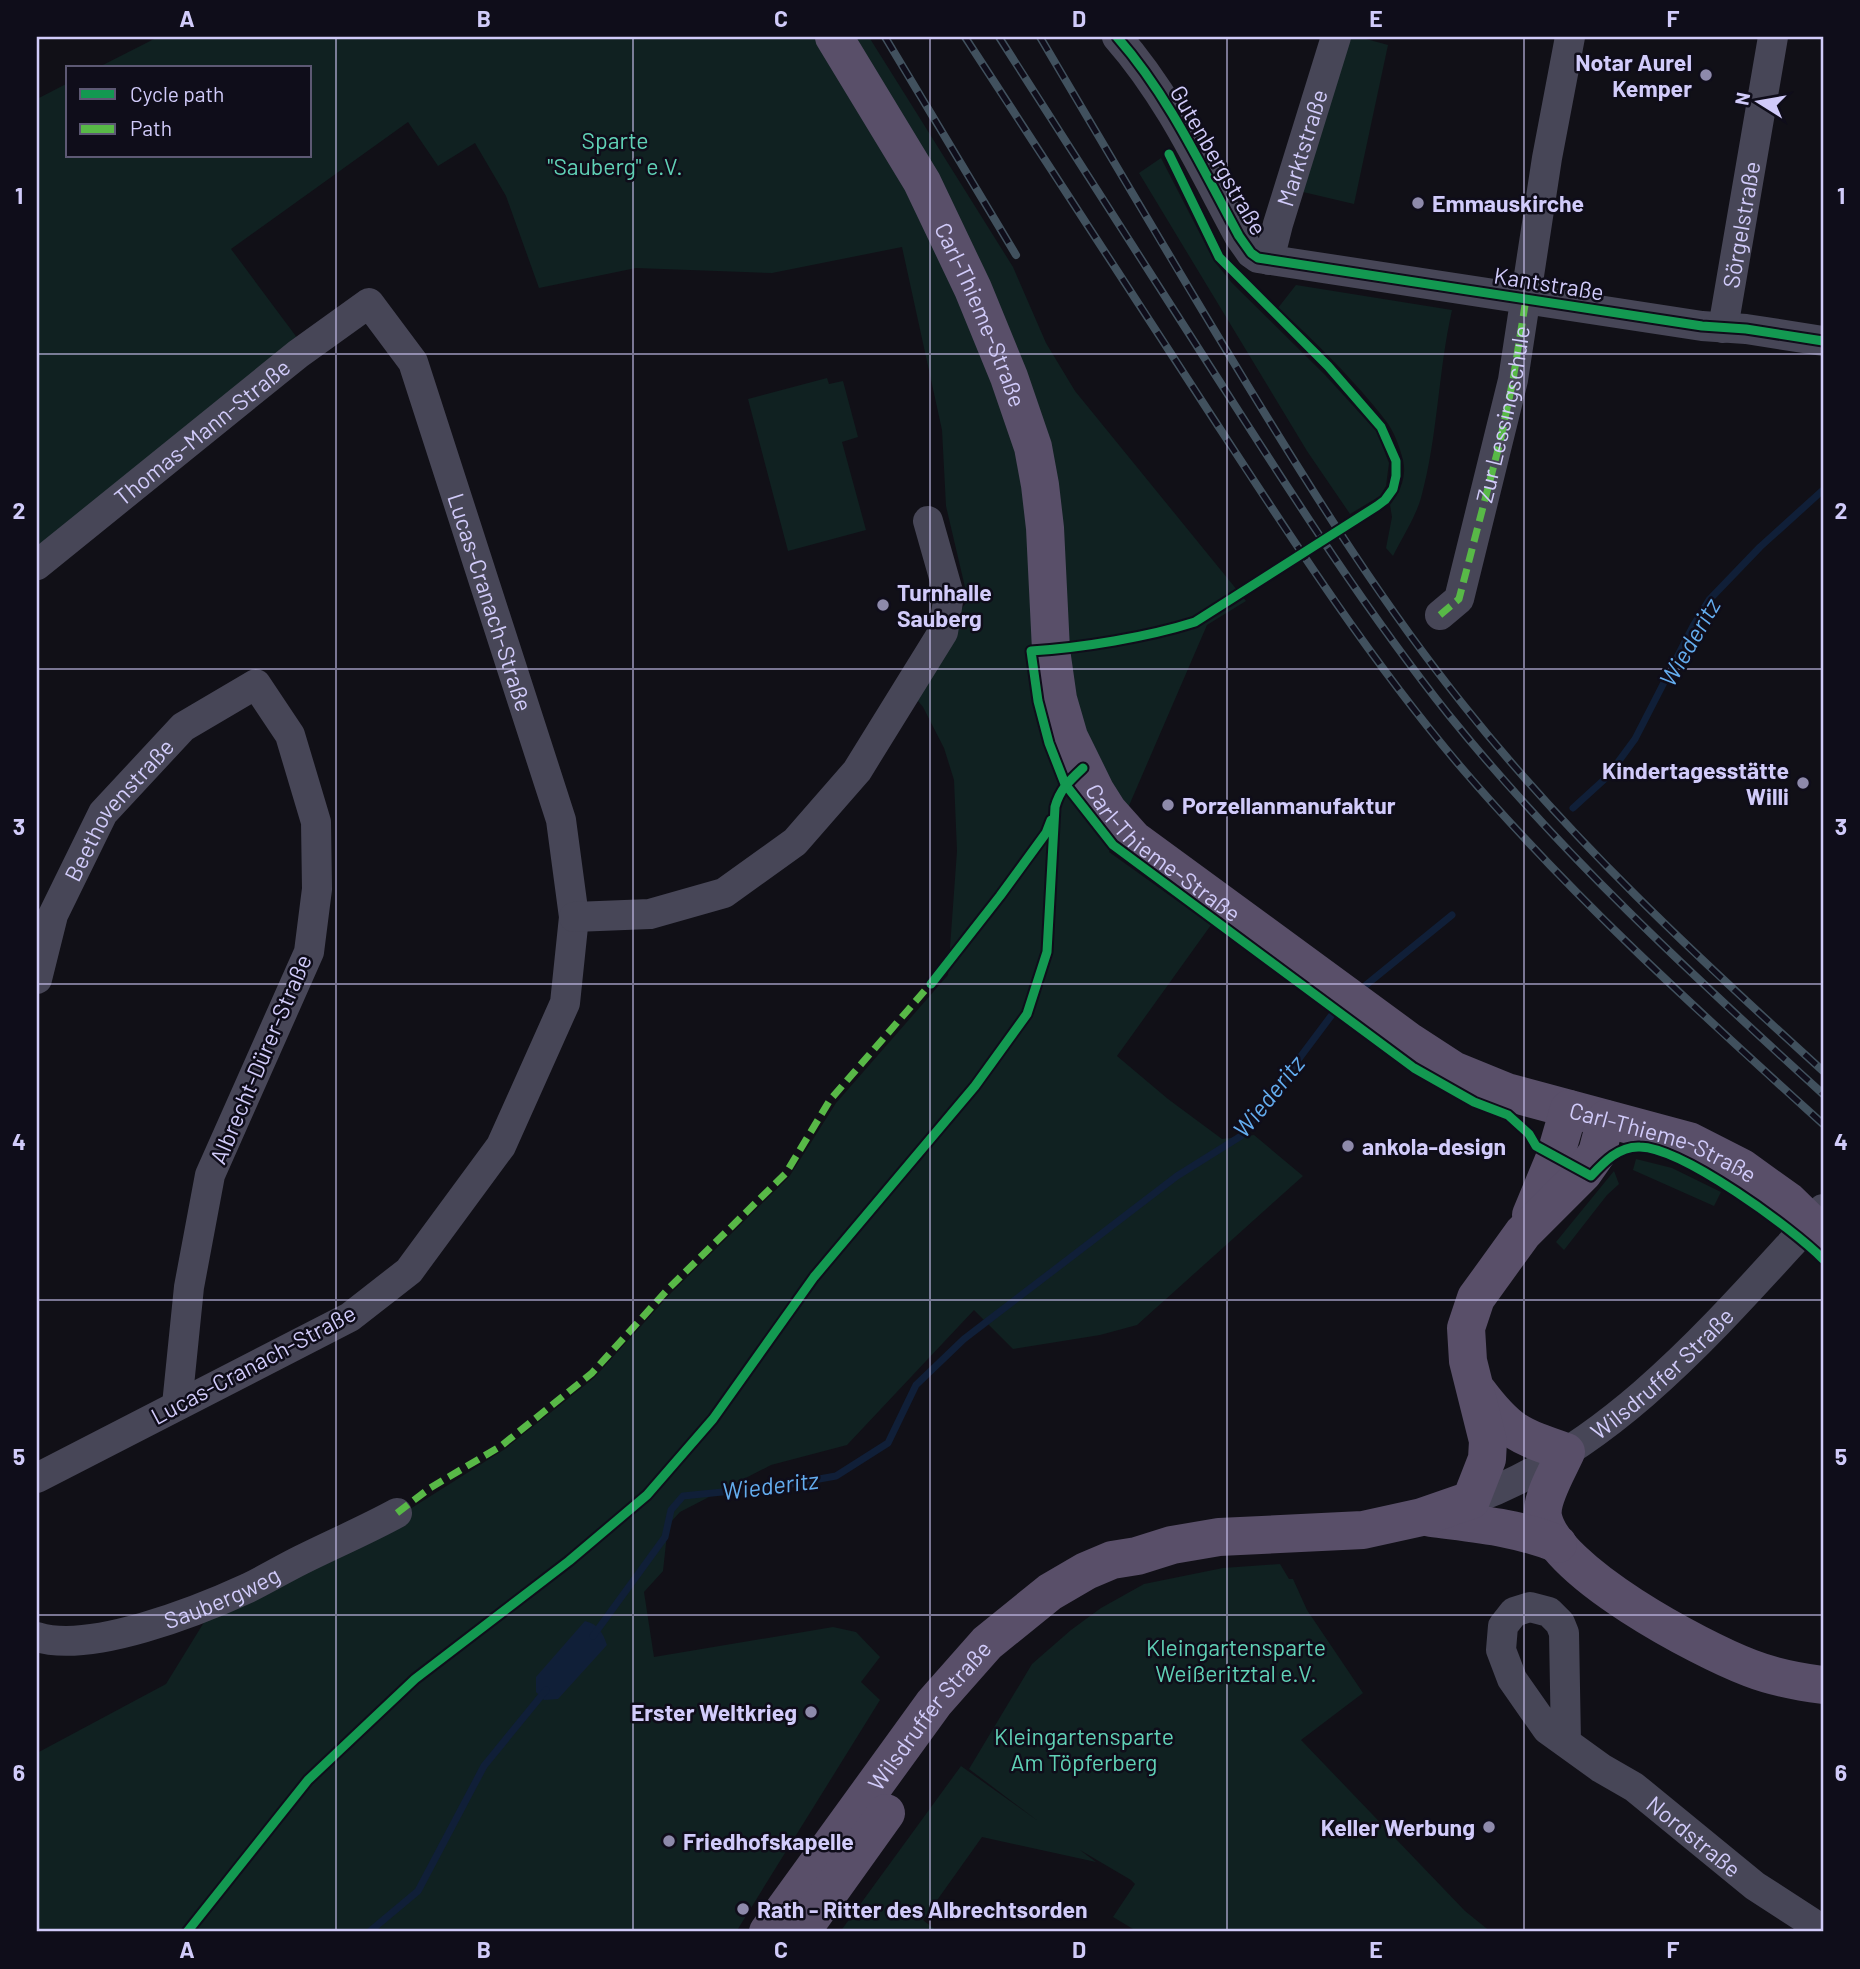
<svg xmlns="http://www.w3.org/2000/svg" width="1860" height="1969" viewBox="0 0 1860 1969" font-family="Barlow,sans-serif">
<rect width="100%" height="100%" fill="#111017"/>
<g fill="#102121">
<path d="M 158,37 L 869,37 L 1013,267 L 1046,343 L 1075,391 L 1246,601 L 1207,625 L 1109,852 L 1211,925 L 1117,1056 L 1168,1099 L 1222,1139 L 1254,1135 L 1303,1176 L 1137,1325 L 1100,1335 L 1013,1349 L 974,1310 L 847,1445 L 771,1465 L 680,1512 L 668,1525 L 663,1571 L 644,1592 L 654,1657 L 833,1627 L 856,1632 L 880,1657 L 861,1682 L 880,1700 L 736,1932 L 37,1932 L 37,1753 L 166,1684 L 206,1619 L 372,1533 L 505,1449 L 594,1378 L 671,1293 L 789,1177 L 836,1103 L 948,975 L 957,851 L 954,780 L 944,748 L 923,707 L 908,689 L 945,631 L 968,600 L 946,506 L 942,430 L 902,247 L 772,273 L 636,268 L 539,288 L 506,196 L 475,143 L 438,166 L 408,122 L 231,249 L 298,339 L 37,548 L 37,99 L 68,83 L 68,156 L 310,156 L 310,68 L 97,68 Z"/>
<path d="M 1349,37 L 1359,37 L 1388,45 L 1354,204 L 1303,192 Z"/>
<path d="M 1161,158 L 1214,261 L 1232,283 L 1325,375 L 1377,432 L 1389,463 L 1386,486 L 1380,496 L 1350,514 L 1307,451 L 1139,173 Z"/>
<path d="M 1296,285 L 1452,310 C 1438,372 1438,436 1421,498 C 1415,518 1402,538 1393,556 L 1386,548 L 1392,517 L 1390,505 C 1400,492 1407,477 1403,460 C 1400,448 1394,431 1386,421 C 1357,383 1314,340 1278,308 Z"/>
<path d="M 827,378 L 829,384 L 843,381 L 858,437 L 842,442 L 866,530 L 788,551 L 748,399 Z"/>
<path d="M 1636,1159 L 1672,1168 L 1721,1192 L 1714,1206 L 1633,1170 Z"/>
<path d="M 1614,1171 L 1619,1184 L 1607,1195 L 1564,1250 L 1556,1242 Z"/>
<path d="M 1280,1564 L 1289,1579 L 1293,1579 L 1307,1610 L 1363,1693 L 1301,1740 L 1465,1911 L 1491,1932 L 1138,1932 L 1113,1917 L 1135,1884 L 1131,1880 L 1080,1850 L 1096,1862 L 982,1837 L 923,1920 L 938,1932 L 840,1932 L 961,1766 L 1038,1821 L 969,1769 L 1032,1664 L 1071,1630 L 1101,1608 L 1144,1584 L 1223,1568 Z"/>
</g>
<path fill="#101f38" d="M 585,1621 C 598,1624 603,1633 607,1645 L 558,1699 L 544,1700 L 536,1692 L 536,1677 Z"/>
<g fill="none" stroke-linecap="round" stroke-linejoin="round">
<g stroke="#101f38" stroke-width="7">
<path d="M 1573,808 L 1607,777 L 1635,739 L 1693,626 L 1709,600 L 1760,547 L 1823,490"/>
<path d="M 1366,985 L 1452,915"/>
<path d="M 593,1636 L 665,1537 L 671,1510 L 683,1496 L 780,1486 L 836,1476 L 888,1443 L 916,1385 L 964,1339 L 1177,1176 L 1241,1136 L 1334,1012"/>
<path d="M 369,1932 L 418,1891 L 484,1766 L 546,1690"/>
</g>
<g stroke="#474657" stroke-width="30">
<path d="M 1117,37 C 1169,96 1202,168 1239,236 L 1251,253 L 1258,258 L 1702,326 L 1746,329 L 1823,341"/>
<path id="s1" d="M 1269,260 L 1278,224 L 1336,37"/>
<path id="s2" d="M 1723,328 L 1773,37"/>
<path id="s3" d="M 37,565 L 298,354 L 369,303 L 413,362 L 561,820 L 574,917 L 565,1003 L 501,1146 L 409,1271 L 350,1317 L 37,1478"/>
<path id="s4" d="M 1440,615 L 1459,599 L 1513,380 L 1547,158 L 1570,37"/>
<path d="M 574,917 L 650,914 L 724,893 L 795,842 L 857,771 L 943,632 L 949,595 L 928,521"/>
<path id="s5" d="M 37,979 L 53,915 L 103,813 L 183,727 L 256,684 L 290,735 L 316,822 L 317,889 L 309,952 L 210,1175 L 189,1287 L 177,1405"/>
<path id="s6" d="M 1471,1500 C 1617,1447 1721,1319 1823,1209"/>
<path id="s7" d="M 37,1637 C 90,1654 198,1611 248,1588 C 266,1579 283,1569 301,1560 C 333,1544 366,1530 397,1513"/>
<path id="s8" d="M 1566,1742 L 1564,1633 L 1560,1623 L 1549,1612 L 1530,1607 L 1514,1612 L 1503,1626 L 1501,1650 L 1512,1679 L 1547,1729 L 1601,1768 L 1634,1787 L 1755,1886 L 1823,1930"/>
</g>
<g stroke="#594f69" stroke-width="38">
<path id="s9" d="M 834,37 L 922,182 L 973,289 L 1009,377 L 1033,447 L 1040,485 L 1045,528 L 1051,650 L 1058,699 L 1069,737 L 1096,792 L 1108,811 L 1133,839 L 1410,1042 L 1453,1070 L 1507,1092 L 1689,1141 L 1742,1168 L 1788,1201 L 1823,1235"/>
<path d="M 1531,1215 L 1555,1157 L 1569,1109"/>
<path d="M 1478,1392 C 1508,1432 1519,1436 1566,1452 C 1559,1468 1540,1499 1543,1517 C 1554,1572 1700,1649 1750,1668 C 1773,1677 1800,1682 1823,1685"/>
<path d="M 1431,1518 C 1476,1524 1516,1527 1558,1544"/>
<path id="s10" d="M 768,1932 L 934,1703 L 987,1643 L 1050,1592 L 1086,1571 L 1112,1560 L 1137,1556 L 1172,1545 L 1219,1537 L 1363,1530 L 1422,1517 L 1471,1500 L 1487,1459 L 1488,1441 L 1468,1361 L 1466,1328 L 1476,1298 L 1523,1233 L 1583,1173 L 1597,1153 L 1606,1119"/>
<path d="M 801,1932 L 886,1813"/>
</g>
<g stroke="#41515e" stroke-width="8">
<g id="rail">
<path d="M 885,37 L 1016,255"/>
<path d="M 965,37 C 1046,162 1128,287 1209,412 C 1288,533 1367,656 1460,766 C 1571,896 1697,1010 1823,1124"/>
<path d="M 999,37 C 1072,151 1145,265 1218,379 C 1291,493 1364,608 1448,714 C 1560,853 1691,974 1823,1094"/>
<path d="M 1040,37 C 1109,154 1178,271 1248,386 C 1315,496 1384,606 1465,707 C 1571,840 1697,957 1823,1071"/>
</g>
</g>
<use href="#rail" stroke="#0f0d1a" stroke-width="5" stroke-dasharray="16" stroke-linecap="butt"/>
<g stroke="#58b947" stroke-width="7" stroke-dasharray="14 7" stroke-linecap="butt">
<path d="M 1440,615 L 1459,599 L 1500,442 L 1513,380 L 1526,299"/>
<path d="M 397,1513 L 430,1488 L 501,1446 L 592,1373 L 669,1288 L 786,1173 L 830,1100 L 934,980"/>
</g>
<g stroke="#0f0d1a" stroke-width="13">
<g id="cycleway">
<path d="M 1117,37 C 1169,96 1202,168 1239,236 L 1251,253 L 1258,258 L 1702,326 L 1746,329 L 1823,341"/>
<path d="M 1169,154 L 1219,257 L 1328,366 L 1381,427 L 1396,461 L 1396,476 L 1393,489 L 1385,500 L 1377,506 L 1195,622 C 1148,637 1081,648 1031,651 L 1038,701 L 1049,743 L 1065,784 L 1113,845 L 1414,1068 L 1474,1102 L 1508,1115 L 1529,1134 L 1536,1146 L 1591,1176 C 1604,1162 1619,1146 1640,1147 C 1683,1148 1792,1228 1823,1259"/>
<path d="M 931,984 L 1000,896 L 1046,833 L 1051,820"/>
<path d="M 187,1932 L 308,1780 L 415,1679 L 569,1561 L 647,1495 L 713,1419 L 814,1277 L 975,1086 L 1027,1014 L 1047,952 L 1055,807 C 1060,789 1070,780 1083,768"/>
</g>
</g>
<use href="#cycleway" stroke="#139951" stroke-width="9"/>
</g>
<path fill="none" stroke="#d1cbfa" stroke-width="2" stroke-opacity="0.55" d="M 336,37 L 336,1932M 633,37 L 633,1932M 930,37 L 930,1932M 1227,37 L 1227,1932M 1524,37 L 1524,1932M 37,354 L 1823,354M 37,669 L 1823,669M 37,984 L 1823,984M 37,1300 L 1823,1300M 37,1615 L 1823,1615"/>
<g fill="#8e8aab" stroke="#0f0d1a" stroke-width="2.5">
<circle cx="1706" cy="75" r="7"/>
<circle cx="1418" cy="203" r="7"/>
<circle cx="883" cy="605" r="7"/>
<circle cx="1803" cy="783" r="7"/>
<circle cx="1168" cy="805" r="7"/>
<circle cx="1348" cy="1146" r="7"/>
<circle cx="811" cy="1712" r="7"/>
<circle cx="1489" cy="1827" r="7"/>
<circle cx="669" cy="1841" r="7"/>
<circle cx="743" cy="1909" r="7"/>
</g>
<g text-anchor="middle" dominant-baseline="central" stroke-width="5" stroke-linejoin="round" paint-order="stroke">
<g font-size="23" font-weight="bold" fill="#d1cbfa" stroke="#0f0d1a" text-anchor="start">
<text x="1692" y="62" text-anchor="end">Notar Aurel<tspan x="1692" dy="26">Kemper</tspan></text>
<text x="1432" y="203">Emmauskirche</text>
<text x="897" y="592">Turnhalle<tspan x="897" dy="26">Sauberg</tspan></text>
<text x="1789" y="770" text-anchor="end">Kindertagesstätte<tspan x="1789" dy="26">Willi</tspan></text>
<text x="1182" y="805">Porzellanmanufaktur</text>
<text x="1362" y="1146">ankola-design</text>
<text x="797" y="1712" text-anchor="end">Erster Weltkrieg</text>
<text x="1475" y="1827" text-anchor="end">Keller Werbung</text>
<text x="683" y="1841">Friedhofskapelle</text>
<text x="757" y="1909">Rath - Ritter des Albrechtsorden</text>
</g>
<g font-size="23" fill="#60d1b6" stroke="#0f0d1a">
<text x="615" y="140">Sparte<tspan x="615" dy="26">"Sauberg" e.V.</tspan></text>
<text x="1236" y="1647">Kleingartensparte<tspan x="1236" dy="26">Weißeritztal e.V.</tspan></text>
<text x="1084" y="1736">Kleingartensparte<tspan x="1084" dy="26">Am Töpferberg</tspan></text>
</g>
<g font-size="23" fill="#d1cbfa" stroke="#0f0d1a">
<text stroke="none"><textPath href="#s1" startOffset="117">Marktstraße</textPath></text>
<text transform="translate(1219 160) rotate(60)">Gutenbergstraße</text>
<text stroke="none"><textPath href="#s2" startOffset="105">Sörgelstraße</textPath></text>
<text transform="translate(1549 283) rotate(9)">Kantstraße</text>
<text stroke="none"><textPath href="#s9" startOffset="315">Carl-Thieme-Straße</textPath></text>
<text stroke="none"><textPath href="#s4" startOffset="215">Zur Lessingschule</textPath></text>
<text stroke="none"><textPath href="#s3" startOffset="212">Thomas-Mann-Straße</textPath></text>
<text stroke="none"><textPath href="#s3" startOffset="749">Lucas-Cranach-Straße</textPath></text>
<text stroke="none"><textPath href="#s5" startOffset="191">Beethovenstraße</textPath></text>
<text stroke="none"><textPath href="#s9" startOffset="903">Carl-Thieme-Straße</textPath></text>
<text transform="translate(260 1059) rotate(-67)">Albrecht-Dürer-Straße</text>
<text stroke="none"><textPath href="#s9" startOffset="1489">Carl-Thieme-Straße</textPath></text>
<text transform="translate(253 1364) rotate(-28)">Lucas-Cranach-Straße</text>
<text stroke="none"><textPath href="#s6" startOffset="231">Wilsdruffer Straße</textPath></text>
<text stroke="none"><textPath href="#s7" startOffset="192">Saubergweg</textPath></text>
<text stroke="none"><textPath href="#s10" startOffset="270">Wilsdruffer Straße</textPath></text>
<text stroke="none"><textPath href="#s8" startOffset="488">Nordstraße</textPath></text>
</g>
<g font-size="24" font-style="italic" fill="#64adef" stroke="#0f0d1a">
<text transform="translate(1689 642) rotate(-60)">Wiederitz</text>
<text transform="translate(1268 1096) rotate(-51)">Wiederitz</text>
<text transform="translate(770 1485) rotate(-7)">Wiederitz</text>
</g>
</g>
<rect width="1860" height="1969" fill="none" stroke="#0f0d1a" stroke-width="77"/>
<rect x="66" y="66" width="245" height="91" fill="#0f0d1a" stroke="#5d5974" stroke-width="2"/>
<rect x="80" y="89" width="35" height="10" fill="#139951" stroke="#5d5974" stroke-width="2"/>
<text x="130" y="102" font-size="21" fill="#d1cbfa">Cycle path</text>
<rect x="80" y="124" width="35" height="10" fill="#58b947" stroke="#5d5974" stroke-width="2"/>
<text x="130" y="136" font-size="21" fill="#d1cbfa">Path</text>
<g transform="translate(1759 102) rotate(281)" stroke="#0f0d1a" stroke-width="5" paint-order="stroke">
<path d="M0-5L12 26L0 18L-12 26Z" fill="#d1cbfa"/>
<text y="-10" font-size="19" font-weight="bold" text-anchor="middle" fill="#d1cbfa">N</text>
</g>
<rect x="38" y="38" width="1784" height="1892" fill="none" stroke="#d1cbfa" stroke-width="2.5"/>
<g font-size="23" text-anchor="middle" font-weight="bold" fill="#d1cbfa">
<text x="187" y="27">A</text>
<text x="484" y="27">B</text>
<text x="781" y="27">C</text>
<text x="1079" y="27">D</text>
<text x="1376" y="27">E</text>
<text x="1673" y="27">F</text>
<text x="19" y="204">1</text>
<text x="1841" y="204">1</text>
<text x="19" y="519">2</text>
<text x="1841" y="519">2</text>
<text x="19" y="835">3</text>
<text x="1841" y="835">3</text>
<text x="19" y="1150">4</text>
<text x="1841" y="1150">4</text>
<text x="19" y="1465">5</text>
<text x="1841" y="1465">5</text>
<text x="19" y="1781">6</text>
<text x="1841" y="1781">6</text>
<text x="187" y="1958">A</text>
<text x="484" y="1958">B</text>
<text x="781" y="1958">C</text>
<text x="1079" y="1958">D</text>
<text x="1376" y="1958">E</text>
<text x="1673" y="1958">F</text>
</g>
</svg>
